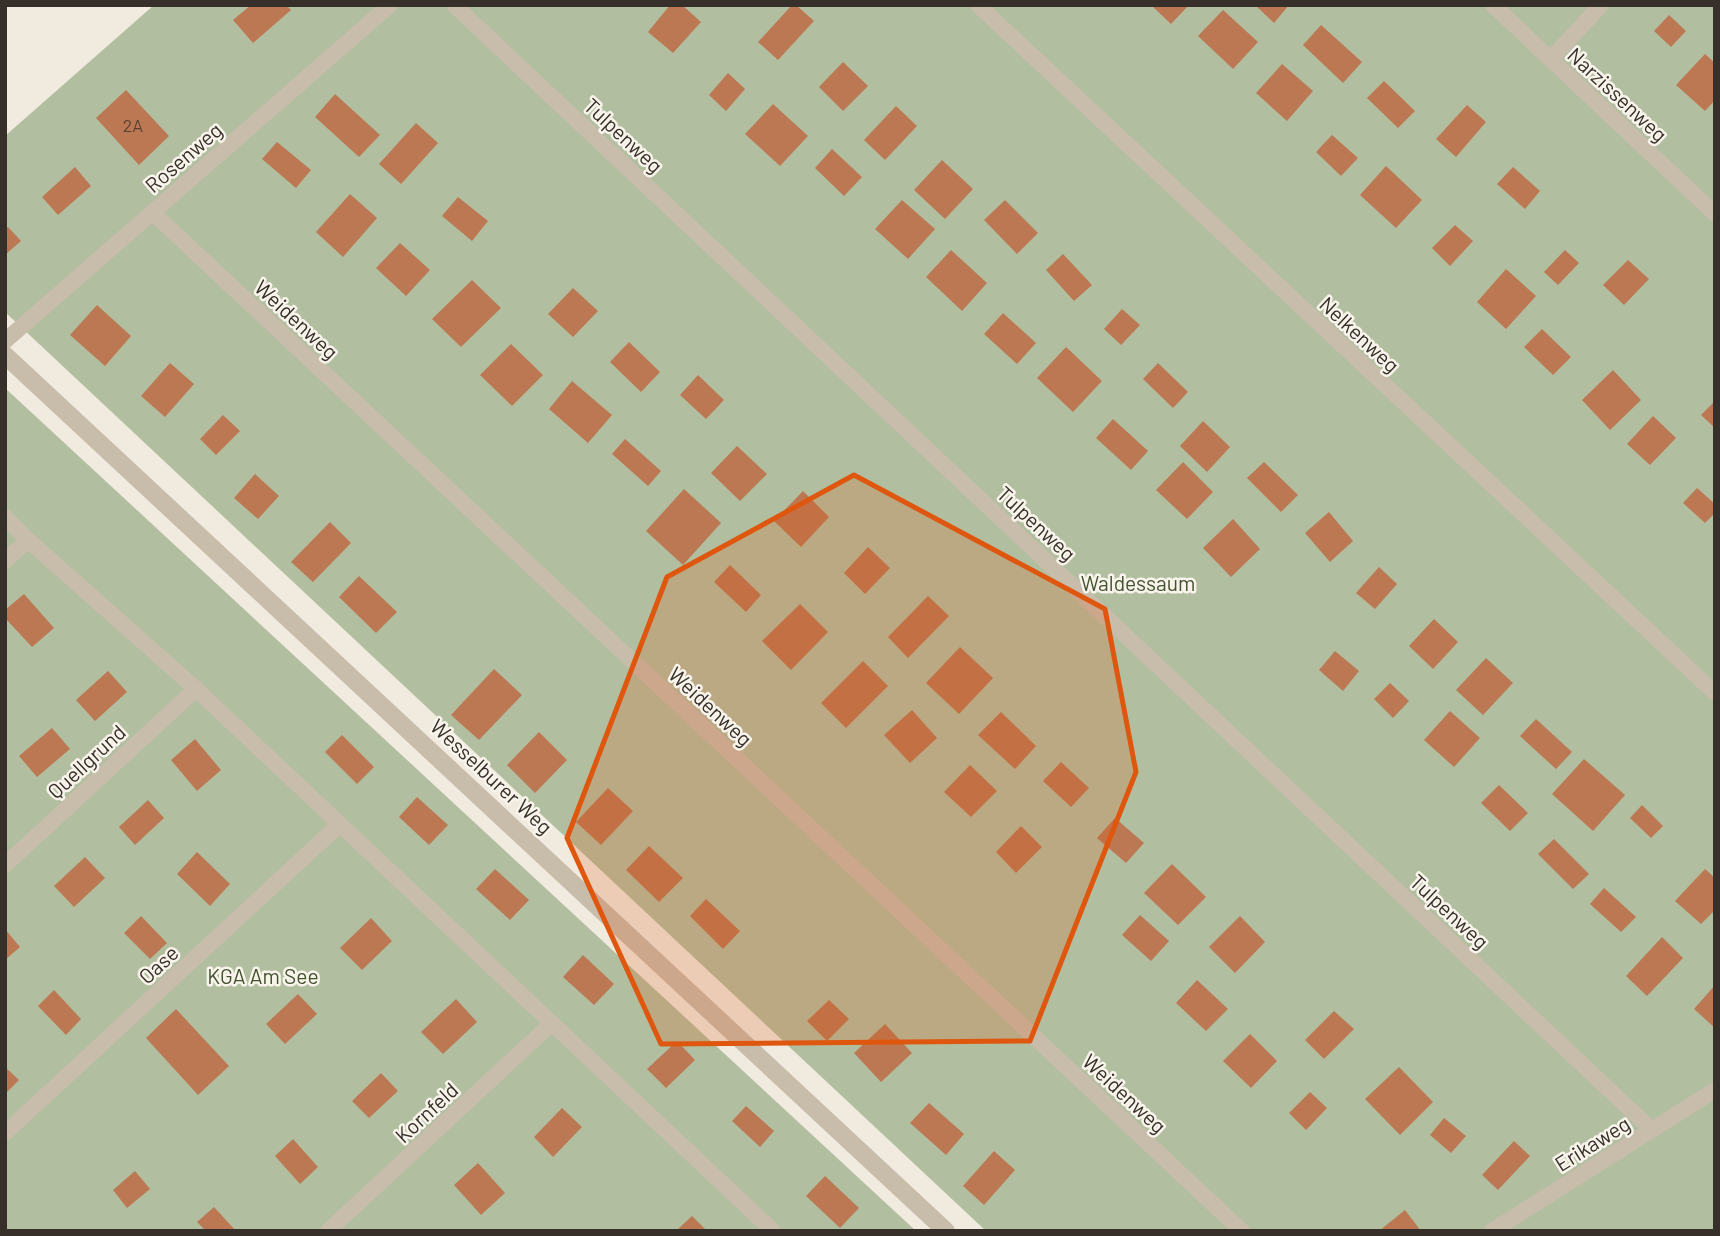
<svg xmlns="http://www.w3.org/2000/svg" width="1720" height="1236" viewBox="0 0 1720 1236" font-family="Barlow,sans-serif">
<rect width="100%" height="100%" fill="#f1eadf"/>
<g fill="#b1bfa0">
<path d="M 154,5 L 1715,5 L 1715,1231 L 986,1231 L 5,312 L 5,136 Z"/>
<path d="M 5,388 L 916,1231 L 5,1231 Z"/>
</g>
<g fill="#bc7852">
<path d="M 251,5 L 286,5 L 291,10 L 253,43 L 233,20 Z"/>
<path d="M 670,5 L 682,5 L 701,22 L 673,53 L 648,32 Z"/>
<path d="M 792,5 L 796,5 L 814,21 L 778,60 L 758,42 Z"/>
<path d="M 1151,5 L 1189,5 L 1171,24 Z"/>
<path d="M 1255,5 L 1289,5 L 1274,23 Z"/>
<path d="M 1223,10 L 1258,42 L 1233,69 L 1198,36 Z"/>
<path d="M 1669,15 L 1686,31 L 1671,47 L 1654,31 Z"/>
<path d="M 1321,25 L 1362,62 L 1343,83 L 1303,45 Z"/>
<path d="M 1705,54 L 1715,63 L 1715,100 L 1705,111 L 1676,85 Z"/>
<path d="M 843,62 L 868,86 L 843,111 L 819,87 Z"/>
<path d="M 1282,64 L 1313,91 L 1287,121 L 1256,93 Z"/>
<path d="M 728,73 L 745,89 L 726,111 L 709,95 Z"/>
<path d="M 1384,81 L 1415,111 L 1398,128 L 1367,98 Z"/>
<path d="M 126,90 L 169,136 L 139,165 L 96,118 Z"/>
<path d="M 335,94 L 380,135 L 359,157 L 315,117 Z"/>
<path d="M 773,104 L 808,136 L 780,166 L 745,134 Z"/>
<path d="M 1467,105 L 1486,122 L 1456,157 L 1436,139 Z"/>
<path d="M 896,106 L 917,126 L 885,160 L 864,140 Z"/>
<path d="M 416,123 L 438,143 L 401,184 L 379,164 Z"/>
<path d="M 1332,135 L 1358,158 L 1341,176 L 1316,152 Z"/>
<path d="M 277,142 L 311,170 L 296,188 L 262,159 Z"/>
<path d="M 832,149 L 862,177 L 844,196 L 815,168 Z"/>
<path d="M 942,160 L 973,189 L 945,219 L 914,190 Z"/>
<path d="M 1386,166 L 1422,200 L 1396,228 L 1360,195 Z"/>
<path d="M 75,167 L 91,186 L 58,215 L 42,197 Z"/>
<path d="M 1513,167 L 1540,191 L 1525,209 L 1497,184 Z"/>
<path d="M 350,194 L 377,218 L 343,257 L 316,232 Z"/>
<path d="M 458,197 L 488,221 L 472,241 L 442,216 Z"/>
<path d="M 902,200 L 935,229 L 908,259 L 875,229 Z"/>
<path d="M 1005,200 L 1038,233 L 1017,254 L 984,220 Z"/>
<path d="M 1455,225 L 1473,241 L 1450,266 L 1432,248 Z"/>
<path d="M 8,227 L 21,241 L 5,255 L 5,229 Z"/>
<path d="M 400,243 L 430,270 L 406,296 L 376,268 Z"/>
<path d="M 951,250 L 987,283 L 962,311 L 926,277 Z"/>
<path d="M 1565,250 L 1579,263 L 1558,285 L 1544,272 Z"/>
<path d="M 1063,254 L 1092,285 L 1074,301 L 1046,270 Z"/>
<path d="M 1628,260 L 1649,279 L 1624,305 L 1603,285 Z"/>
<path d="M 1506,269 L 1536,296 L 1506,329 L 1477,302 Z"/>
<path d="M 472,280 L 501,308 L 461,347 L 432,319 Z"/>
<path d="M 573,288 L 598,311 L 573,337 L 548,314 Z"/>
<path d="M 97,305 L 131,336 L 105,366 L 70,335 Z"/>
<path d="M 1122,309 L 1140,325 L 1121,345 L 1104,329 Z"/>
<path d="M 1003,313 L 1036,343 L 1017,364 L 984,334 Z"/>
<path d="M 1542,329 L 1571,357 L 1553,375 L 1524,347 Z"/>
<path d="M 629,342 L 660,372 L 641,392 L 610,362 Z"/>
<path d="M 511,344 L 543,375 L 512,406 L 480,375 Z"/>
<path d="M 1066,347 L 1102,381 L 1073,412 L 1037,378 Z"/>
<path d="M 170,363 L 194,384 L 165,417 L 141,396 Z"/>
<path d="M 1158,363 L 1188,392 L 1173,408 L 1143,379 Z"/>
<path d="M 1613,370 L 1641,400 L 1610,430 L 1582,400 Z"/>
<path d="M 698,375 L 724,400 L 706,419 L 680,395 Z"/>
<path d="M 572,381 L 612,415 L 588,443 L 549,409 Z"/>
<path d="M 1715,401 L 1715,428 L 1701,415 Z"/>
<path d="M 223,415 L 240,431 L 216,455 L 200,439 Z"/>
<path d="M 1653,416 L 1676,438 L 1650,465 L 1627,444 Z"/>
<path d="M 1113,419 L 1148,451 L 1131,470 L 1096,438 Z"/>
<path d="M 1203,421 L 1230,447 L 1207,472 L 1180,446 Z"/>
<path d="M 625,439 L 661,471 L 648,486 L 612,454 Z"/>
<path d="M 737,446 L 767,474 L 740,501 L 711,473 Z"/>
<path d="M 1183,462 L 1213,492 L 1187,519 L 1156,490 Z"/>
<path d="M 1264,462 L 1298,495 L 1281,512 L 1247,478 Z"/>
<path d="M 255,474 L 279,496 L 258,519 L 234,498 Z"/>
<path d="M 1697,488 L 1715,504 L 1715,513 L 1705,523 L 1683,503 Z"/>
<path d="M 684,489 L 721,523 L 683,565 L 646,531 Z"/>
<path d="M 803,491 L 829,517 L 801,547 L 774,521 Z"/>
<path d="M 1329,512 L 1353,541 L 1330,562 L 1305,533 Z"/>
<path d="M 1233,519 L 1260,549 L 1231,577 L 1203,548 Z"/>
<path d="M 330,522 L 351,543 L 313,582 L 291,562 Z"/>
<path d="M 868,547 L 890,568 L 865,594 L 844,573 Z"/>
<path d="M 730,565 L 761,595 L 746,612 L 714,582 Z"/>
<path d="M 1379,567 L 1397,584 L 1375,609 L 1356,593 Z"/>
<path d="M 359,576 L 397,612 L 376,633 L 339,597 Z"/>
<path d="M 24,594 L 54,628 L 32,647 L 5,618 L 5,610 Z"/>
<path d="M 928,596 L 949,616 L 908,658 L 888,637 Z"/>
<path d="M 800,604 L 828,632 L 791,670 L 762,641 Z"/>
<path d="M 1434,619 L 1458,642 L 1433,669 L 1409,646 Z"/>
<path d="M 960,647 L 993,678 L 959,714 L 926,683 Z"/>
<path d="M 1335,651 L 1359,671 L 1343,691 L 1319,670 Z"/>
<path d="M 1486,658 L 1513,683 L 1483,715 L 1456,690 Z"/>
<path d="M 863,661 L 888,686 L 846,728 L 821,703 Z"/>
<path d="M 494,669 L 522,695 L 479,740 L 451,715 Z"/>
<path d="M 108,671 L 127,692 L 95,721 L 76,700 Z"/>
<path d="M 1390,683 L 1409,701 L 1393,718 L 1374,699 Z"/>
<path d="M 912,710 L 937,738 L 910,763 L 884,735 Z"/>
<path d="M 1450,711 L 1480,738 L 1454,767 L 1424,740 Z"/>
<path d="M 1001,712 L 1036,746 L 1015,769 L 978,735 Z"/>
<path d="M 1536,719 L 1572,752 L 1556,769 L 1520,736 Z"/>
<path d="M 52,728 L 70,749 L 37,777 L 19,756 Z"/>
<path d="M 539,732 L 567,760 L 535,793 L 507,765 Z"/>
<path d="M 342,735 L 374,767 L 357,784 L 325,752 Z"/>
<path d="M 195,739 L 221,770 L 197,791 L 171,760 Z"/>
<path d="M 1584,759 L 1625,795 L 1593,831 L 1552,794 Z"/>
<path d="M 1061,762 L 1089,788 L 1071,807 L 1043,781 Z"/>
<path d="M 970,765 L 997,791 L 971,817 L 944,792 Z"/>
<path d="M 1499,785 L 1528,813 L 1510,831 L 1481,803 Z"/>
<path d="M 608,788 L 633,811 L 601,845 L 576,822 Z"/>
<path d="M 417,797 L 448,825 L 429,845 L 399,817 Z"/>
<path d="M 148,800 L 164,818 L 135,845 L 119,827 Z"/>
<path d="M 1642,805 L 1663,826 L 1651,838 L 1630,818 Z"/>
<path d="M 1115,818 L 1144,843 L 1126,863 L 1097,838 Z"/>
<path d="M 1021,826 L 1042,847 L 1016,873 L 996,852 Z"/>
<path d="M 1554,839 L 1589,874 L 1573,889 L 1538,854 Z"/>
<path d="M 649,846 L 683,878 L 659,902 L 626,870 Z"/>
<path d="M 197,852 L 230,884 L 210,906 L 177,874 Z"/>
<path d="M 85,857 L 105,878 L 74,907 L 54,886 Z"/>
<path d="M 1172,864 L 1206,897 L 1178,925 L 1144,893 Z"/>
<path d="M 495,869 L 529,900 L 510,920 L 476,889 Z"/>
<path d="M 1705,869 L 1715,878 L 1715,910 L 1701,924 L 1675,901 Z"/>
<path d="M 1604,888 L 1636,917 L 1621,932 L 1590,904 Z"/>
<path d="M 706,899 L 740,931 L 723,949 L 690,916 Z"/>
<path d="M 1140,915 L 1169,941 L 1151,961 L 1122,935 Z"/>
<path d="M 141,916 L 167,943 L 150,959 L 124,933 Z"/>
<path d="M 1240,916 L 1265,942 L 1235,973 L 1209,947 Z"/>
<path d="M 371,918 L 392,941 L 362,970 L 340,948 Z"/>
<path d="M 5,929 L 20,947 L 5,960 Z"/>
<path d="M 1662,937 L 1683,958 L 1647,996 L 1626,976 Z"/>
<path d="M 583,955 L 614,984 L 594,1005 L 563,977 Z"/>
<path d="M 1197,980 L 1228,1009 L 1206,1031 L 1176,1003 Z"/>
<path d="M 1715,985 L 1715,1028 L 1694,1009 Z"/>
<path d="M 54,990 L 81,1019 L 66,1035 L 38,1006 Z"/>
<path d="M 298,994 L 317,1014 L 285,1044 L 266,1024 Z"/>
<path d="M 456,999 L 477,1022 L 443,1054 L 421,1032 Z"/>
<path d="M 829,1000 L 849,1019 L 827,1041 L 807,1021 Z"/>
<path d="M 176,1009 L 229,1066 L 198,1095 L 146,1038 Z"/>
<path d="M 1334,1011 L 1354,1029 L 1324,1059 L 1305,1040 Z"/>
<path d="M 885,1024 L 912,1053 L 881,1082 L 854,1053 Z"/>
<path d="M 1250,1034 L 1277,1061 L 1251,1088 L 1223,1061 Z"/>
<path d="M 677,1041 L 695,1060 L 666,1088 L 647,1069 Z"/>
<path d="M 5,1067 L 19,1080 L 5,1094 Z"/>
<path d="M 1399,1067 L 1433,1102 L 1400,1135 L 1365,1099 Z"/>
<path d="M 381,1073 L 398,1091 L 369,1118 L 352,1101 Z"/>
<path d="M 1310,1092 L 1327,1108 L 1306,1130 L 1289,1113 Z"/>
<path d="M 929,1103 L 964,1134 L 946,1155 L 910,1123 Z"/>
<path d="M 746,1106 L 774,1131 L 760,1147 L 732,1121 Z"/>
<path d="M 562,1108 L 582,1127 L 553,1157 L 534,1137 Z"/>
<path d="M 1444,1118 L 1466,1136 L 1451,1153 L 1430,1135 Z"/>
<path d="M 293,1139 L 318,1167 L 300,1184 L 275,1156 Z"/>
<path d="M 1514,1141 L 1530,1156 L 1498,1190 L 1482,1175 Z"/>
<path d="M 994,1151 L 1015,1170 L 984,1205 L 963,1186 Z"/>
<path d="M 478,1163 L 505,1193 L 481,1215 L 454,1185 Z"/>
<path d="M 135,1171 L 150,1189 L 127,1208 L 113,1190 Z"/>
<path d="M 825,1176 L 859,1208 L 840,1228 L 806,1196 Z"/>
<path d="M 214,1207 L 236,1231 L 206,1231 L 197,1222 Z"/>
<path d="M 1405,1210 L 1421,1231 L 1379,1231 Z"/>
<path d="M 692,1216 L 707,1231 L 676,1231 Z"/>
</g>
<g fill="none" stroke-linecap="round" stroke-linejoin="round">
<g stroke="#c8bcab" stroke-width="16">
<path d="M 454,5 L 1652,1130"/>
<path d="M 978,5 L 1715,693"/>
<path d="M 1493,5 L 1715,214"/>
<path d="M 1551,59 L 1601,5"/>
<path d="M 152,212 L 1242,1231"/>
<path d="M 5,341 L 390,5"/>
<path d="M 5,517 L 28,540 L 196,689 L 773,1231"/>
<path d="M 5,561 L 28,540"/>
<path d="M 5,865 L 196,689"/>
<path d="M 5,1133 L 339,825"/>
<path d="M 328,1231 L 552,1023"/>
<path d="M 1492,1231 L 1715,1090"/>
</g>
<path stroke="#c8bcab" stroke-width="18" d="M 5,355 L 946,1231"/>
</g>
<path fill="#df570e" fill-opacity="0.2" stroke="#df570e" stroke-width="5" stroke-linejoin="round" d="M 854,475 L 1105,609 L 1136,772 L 1030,1041 L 661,1044 L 567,838 L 667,577 Z"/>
<g text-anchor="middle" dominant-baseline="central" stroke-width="5" stroke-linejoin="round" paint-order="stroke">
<g font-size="18" fill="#584134">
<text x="133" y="125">2A</text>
</g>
<g font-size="21" fill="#362f2a" stroke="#f9f4eb">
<text transform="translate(1618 94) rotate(43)">Narzissenweg</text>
<text transform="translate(624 135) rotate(43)">Tulpenweg</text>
<text transform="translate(183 157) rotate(-41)">Rosenweg</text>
<text transform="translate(297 319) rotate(43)">Weidenweg</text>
<text transform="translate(1360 334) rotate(43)">Nelkenweg</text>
<text transform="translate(1037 523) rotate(43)">Tulpenweg</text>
<text transform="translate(711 706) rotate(43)">Weidenweg</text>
<text transform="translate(86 761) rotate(-43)">Quellgrund</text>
<text transform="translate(492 776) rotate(43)">Wesselburer Weg</text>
<text transform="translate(1450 911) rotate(43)">Tulpenweg</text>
<text transform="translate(158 964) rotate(-43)">Oase</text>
<text transform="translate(1125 1093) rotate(43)">Weidenweg</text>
<text transform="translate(426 1112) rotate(-43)">Kornfeld</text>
<text transform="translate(1592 1143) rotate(-32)">Erikaweg</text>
</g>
<g font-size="21" fill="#425330" stroke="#f9f4eb">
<text x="1138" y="582">Waldessaum</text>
<text x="263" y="975">KGA Am See</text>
</g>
</g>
<rect width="1720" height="1236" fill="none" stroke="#362f2a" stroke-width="14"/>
</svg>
